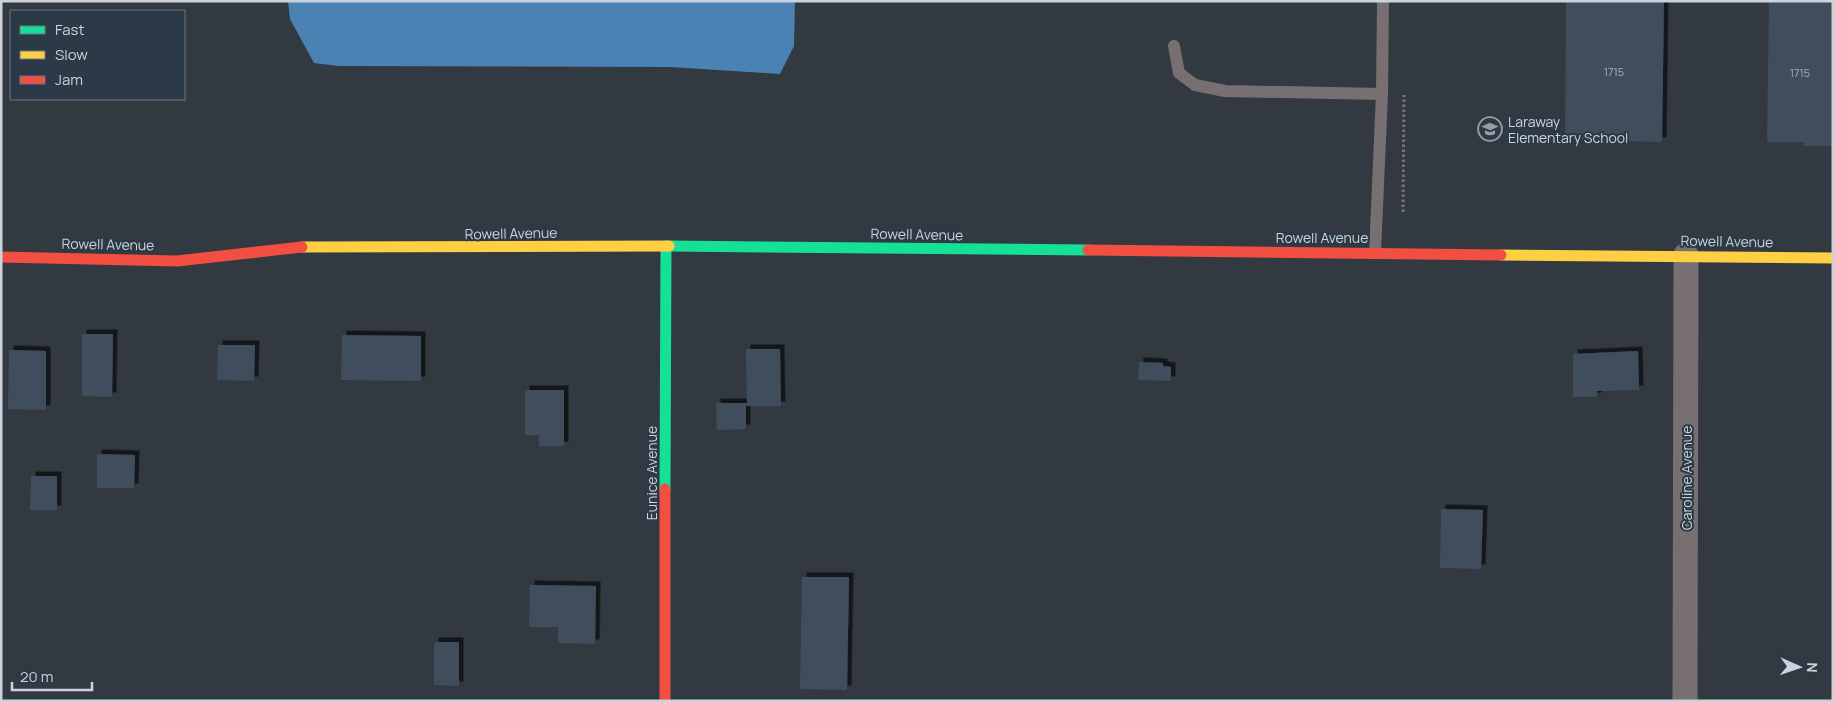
<svg xmlns="http://www.w3.org/2000/svg" width="1834" height="702" viewBox="0 0 1834 702" font-family="Manrope,sans-serif">
<defs>
<filter id="shadow"><feDropShadow dx="4.5" dy="-4.5" stdDeviation="0" flood-color="#0009"/></filter>
</defs>
<rect width="100%" height="100%" fill="#323940"/>
<path fill="#4a82b4" d="M 288,1 L 795,1 L 794,46 L 780,74 L 670,67 L 338,66 L 314,63 L 290,19 Z"/>
<g fill="#404e5c" filter="url(#shadow)">
<path d="M 1566,1 L 1664,1 L 1662,142 L 1626,141 L 1626,144 L 1602,144 L 1602,141 L 1565,140 Z"/>
<path d="M 1769,1 L 1833,1 L 1833,146 L 1804,146 L 1804,142 L 1767,142 Z"/>
<path d="M 82,334 L 113,334 L 112,397 L 82,396 Z"/>
<path d="M 342,335 L 421,336 L 421,381 L 341,380 Z"/>
<path d="M 218,345 L 255,345 L 254,381 L 217,380 Z"/>
<path d="M 746,349 L 780,349 L 781,406 L 746,406 L 746,429 L 717,430 L 716,403 L 747,403 Z"/>
<path d="M 9,350 L 46,351 L 46,410 L 8,409 Z"/>
<path d="M 1638,351 L 1639,390 L 1597,391 L 1597,397 L 1573,397 L 1573,354 Z"/>
<path d="M 1139,362 L 1163,363 L 1163,366 L 1171,367 L 1171,381 L 1138,380 Z"/>
<path d="M 525,390 L 564,390 L 564,446 L 539,446 L 539,435 L 525,435 Z"/>
<path d="M 97,454 L 135,455 L 134,488 L 97,488 Z"/>
<path d="M 31,476 L 57,476 L 57,510 L 30,510 Z"/>
<path d="M 1441,509 L 1483,510 L 1481,569 L 1440,568 Z"/>
<path d="M 802,577 L 849,577 L 847,690 L 800,689 Z"/>
<path d="M 530,585 L 596,586 L 595,644 L 558,643 L 558,627 L 529,627 Z"/>
<path d="M 434,642 L 459,642 L 459,686 L 434,685 Z"/>
</g>
<g fill="none" stroke-linecap="round" stroke-linejoin="round">
<path stroke="#787376" stroke-width="3" stroke-dasharray="2.5 2.5" stroke-linecap="butt" d="M 1403,212 L 1404,95"/>
<g stroke="#776f71" stroke-width="12">
<path d="M 1174,46 L 1179,73 L 1195,85 L 1225,91 L 1382,94"/>
<path d="M 1375,253 L 1382,94 L 1383,1"/>
</g>
<path stroke="#776f71" stroke-width="25" d="M 1685,701 L 1686,255"/>
<g stroke="#16e098" stroke-width="11">
<path d="M 669,246 L 1088,250"/>
<path d="M 665,489 L 666,246"/>
</g>
<g stroke="#ffcf43" stroke-width="11">
<path d="M 302,247 L 669,246"/>
<path d="M 1501,255 L 1833,258"/>
</g>
<g stroke="#f24e42" stroke-width="11">
<path d="M 1088,250 L 1501,255"/>
<path d="M 1,257 L 177,261 L 302,247"/>
<path d="M 665,701 L 665,489"/>
</g>
</g>
<defs>
<g id="school-ring" transform="scale(1.25)"><circle r="9.5" fill="#2c3946" stroke="#959da5" stroke-width="1.5"/><path d="M0-5L7-2L0 1L-7-2ZM-4 1L0 2.5L4 1V4Q0 6-4 4Z" fill="#959da5"/></g>
</defs>
<g fill-rule="evenodd">
<use href="#school-ring" x="1490" y="129"/>
</g>
<g text-anchor="middle" dominant-baseline="central" stroke-width="4" stroke-linejoin="round" paint-order="stroke">
<g font-size="11" fill="#a8b2bb">
<text x="1614" y="71">1715</text>
<text x="1800" y="72">1715</text>
</g>
<g font-size="14" fill="#cad3db" stroke="#2c3946" text-anchor="start">
<text x="1508" y="121">Laraway<tspan x="1508" dy="16">Elementary School</tspan></text>
</g>
<g font-size="14" fill="#cad3db" stroke="#2c3946">
<text transform="translate(511 233) rotate(-1)">Rowell Avenue</text>
<text transform="translate(917 234) rotate(1)">Rowell Avenue</text>
<text x="1322" y="237">Rowell Avenue</text>
<text transform="translate(1727 241) rotate(1)">Rowell Avenue</text>
<text transform="translate(108 244) rotate(1)">Rowell Avenue</text>
<text transform="translate(651 473) rotate(-90)">Eunice Avenue</text>
<text transform="translate(1686 478) rotate(-90)">Caroline Avenue</text>
</g>
</g>
<rect width="1834" height="702" fill="none" stroke="#cad3db" stroke-width="5"/>
<rect x="10" y="10" width="175" height="90" fill="#2c3946" stroke="#6b7782"/>
<rect x="20" y="26" width="25" height="8" fill="#16e098" stroke="#6b7782"/>
<text x="55" y="35" font-size="15" fill="#cad3db">Fast</text>
<rect x="20" y="51" width="25" height="8" fill="#ffcf43" stroke="#6b7782"/>
<text x="55" y="60" font-size="15" fill="#cad3db">Slow</text>
<rect x="20" y="76" width="25" height="8" fill="#f24e42" stroke="#6b7782"/>
<text x="55" y="85" font-size="15" fill="#cad3db">Jam</text>
<g transform="translate(1799 667) rotate(92)" stroke="#2c3946" stroke-width="4" paint-order="stroke">
<path d="M0-4L9 19L0 12L-9 19Z" fill="#cad3db"/>
<text y="-8" font-size="14" font-weight="bold" text-anchor="middle" fill="#cad3db">N</text>
</g>
<path d="M12 682v8h80v-8" fill="none" stroke="#cad3db" stroke-width="2.5"/>
<text x="20" y="682" font-size="15" fill="#cad3db" stroke="#2c3946" stroke-width="4" paint-order="stroke">20 m</text>
</svg>
